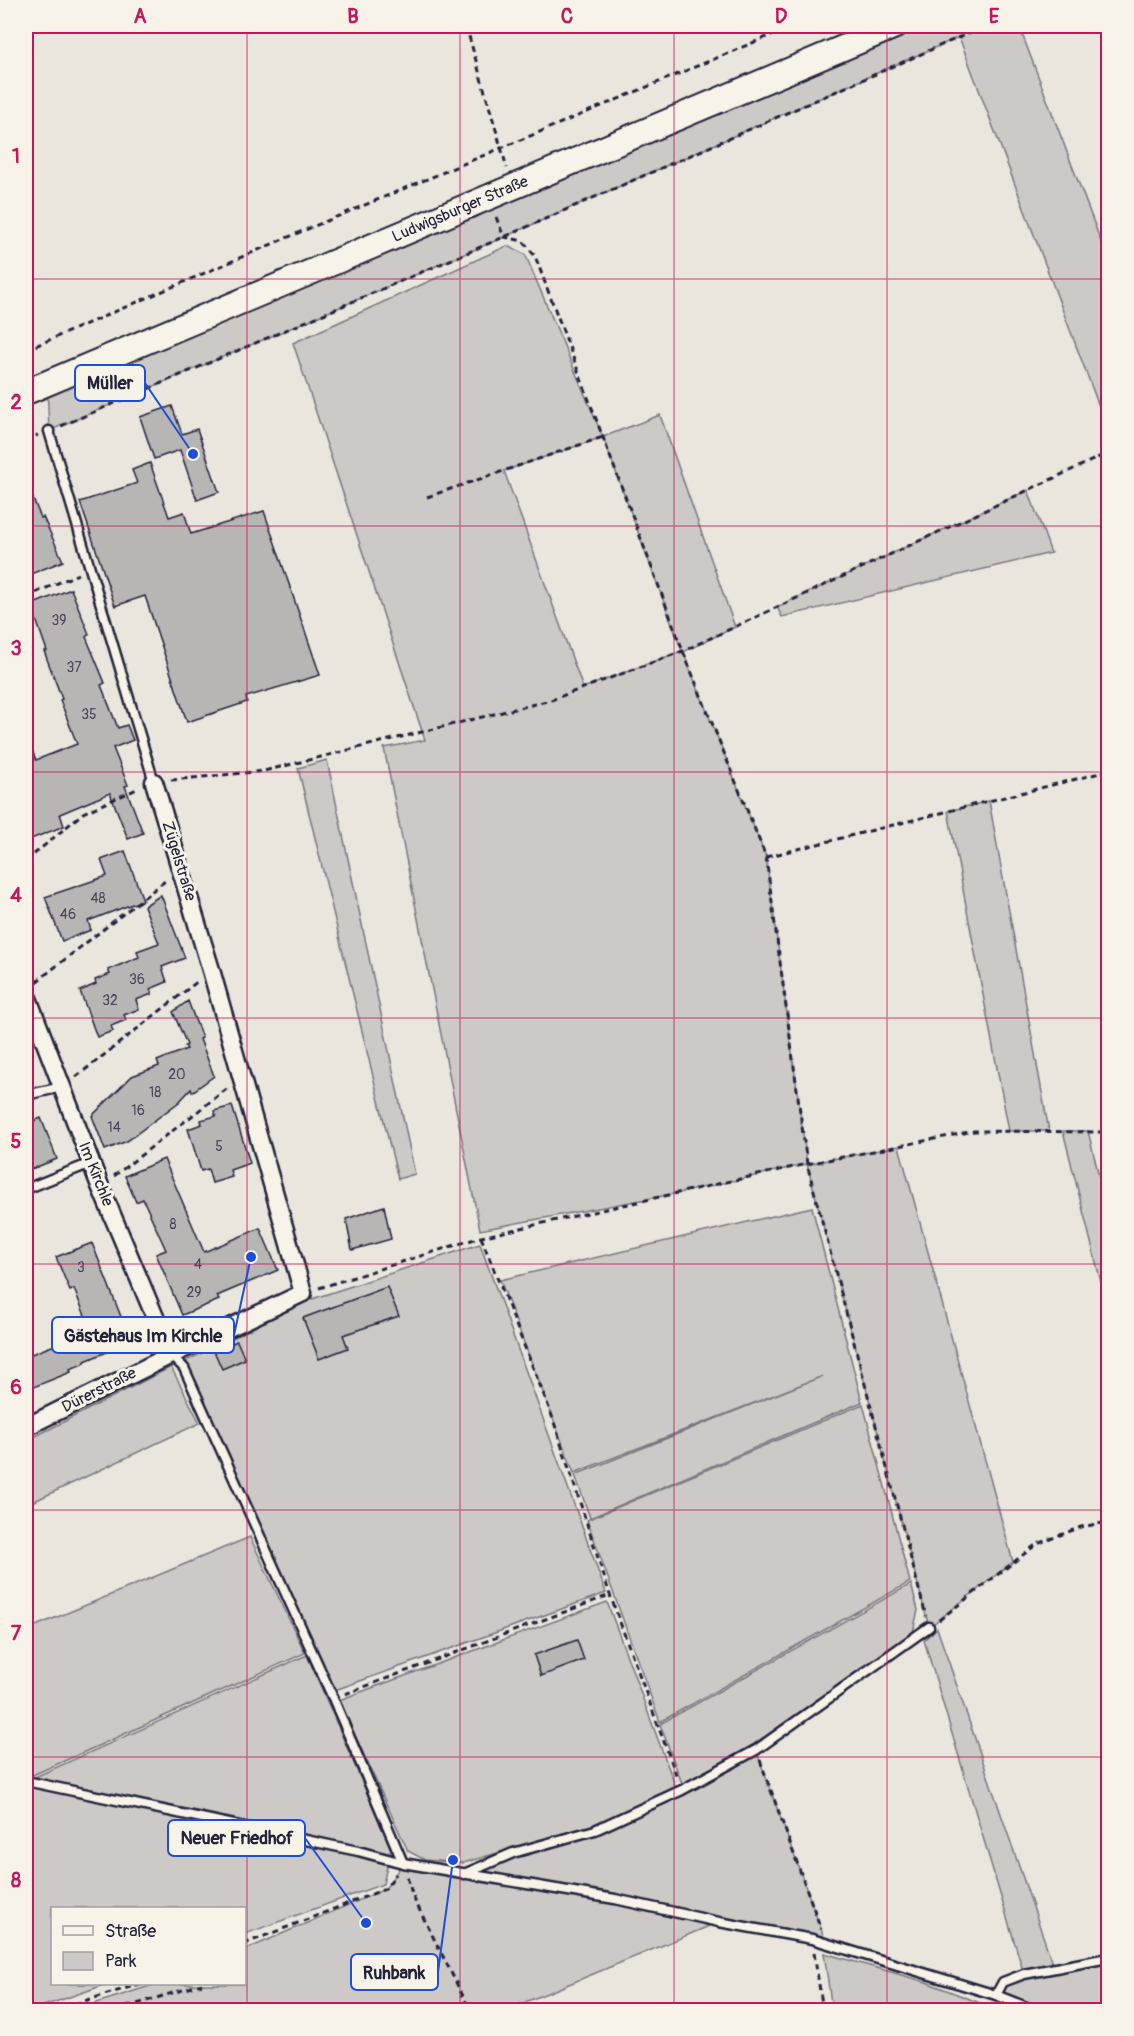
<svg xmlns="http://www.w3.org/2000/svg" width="1134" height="2036" viewBox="0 0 1134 2036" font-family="Pangolin,sans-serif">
<rect width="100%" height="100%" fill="#eae6de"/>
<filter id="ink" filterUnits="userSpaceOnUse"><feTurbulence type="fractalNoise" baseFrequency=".0167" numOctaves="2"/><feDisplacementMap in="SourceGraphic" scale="12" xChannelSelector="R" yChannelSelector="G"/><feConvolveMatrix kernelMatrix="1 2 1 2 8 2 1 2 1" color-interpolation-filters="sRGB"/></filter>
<g filter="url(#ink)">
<g fill="#cdc9c6" stroke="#787680" stroke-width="1.5" fill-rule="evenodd">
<path d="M 895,26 L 1019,26 L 1108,260 L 1108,430 L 959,37 L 504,237 L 49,431 L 47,383 Z"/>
<path d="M 507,246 L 525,254 L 603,437 L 660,415 L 735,627 L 683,652 L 766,857 L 807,1164 L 899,1146 L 1013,1562 L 929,1627 L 807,1164 L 679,1193 L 480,1230 L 384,748 L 425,740 L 293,343 ZM 603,437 L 682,651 L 583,688 L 504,471 Z"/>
<path d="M 1028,490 L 1051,553 L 782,617 L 777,607 Z"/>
<path d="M 327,760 L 415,1174 L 398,1179 L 298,768 Z"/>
<path d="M 989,801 L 1049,1131 L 1009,1131 L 948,811 Z"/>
<path d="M 1063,1131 L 1088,1131 L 1108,1213 L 1108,1310 Z"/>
<path d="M 812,1207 L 862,1402 L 590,1518 L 575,1475 L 823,1376 L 574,1473 L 500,1280 Z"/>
<path d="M 480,1244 L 606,1593 L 335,1690 L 186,1361 L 309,1300 Z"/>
<path d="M 171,1367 L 200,1423 L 26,1505 L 26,1441 Z"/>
<path d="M 863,1404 L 910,1582 L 660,1722 L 587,1520 Z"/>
<path d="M 250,1537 L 305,1653 L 26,1778 L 26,1630 Z"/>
<path d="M 911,1584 L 918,1610 L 913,1632 L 754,1744 L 683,1786 L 660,1724 Z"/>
<path d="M 607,1602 L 676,1788 L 591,1826 L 463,1863 L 425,1860 L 408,1851 L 339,1700 Z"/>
<path d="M 937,1628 L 1054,1968 L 1108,1958 L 1108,2010 L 1034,2010 L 996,1995 L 1003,1982 L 1024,1974 L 924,1640 Z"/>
<path d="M 307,1655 L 391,1849 L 383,1884 L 245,1934 L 244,1908 L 52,1908 L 52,1984 L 107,1984 L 32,2010 L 26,2010 L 26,1781 Z"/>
<path d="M 756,1750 L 826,1943 L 719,1922 L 506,2010 L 75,2010 L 156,1984 L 244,1984 L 245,1950 L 385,1889 L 403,1863 L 463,1874 L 484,1865 L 595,1830 Z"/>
<path d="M 824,1953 L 926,1982 L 998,2010 L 832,2010 Z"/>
</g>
<g fill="#b8b6b5" stroke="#22223b" stroke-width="1.5">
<path d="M 172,406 L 182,434 L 197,429 L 219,492 L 197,500 L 180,450 L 154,459 L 140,417 Z"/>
<path d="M 150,463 L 169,517 L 184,512 L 191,534 L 264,511 L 320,675 L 246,697 L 247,702 L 187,722 L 145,596 L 115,606 L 80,502 L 137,483 L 132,470 Z"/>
<path d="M 26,482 L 41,518 L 43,517 L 63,561 L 26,576 Z"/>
<path d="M 71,589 L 89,634 L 86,637 L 105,683 L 101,685 L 118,728 L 127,725 L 133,740 L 113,748 L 128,785 L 125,786 L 143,833 L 128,839 L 110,793 L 60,814 L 64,826 L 26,841 L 26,735 L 36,760 L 77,744 L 60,700 L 62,699 L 44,651 L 47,651 L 31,605 Z"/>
<path d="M 125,851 L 143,900 L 88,921 L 91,930 L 62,941 L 45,897 L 107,876 L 101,860 Z"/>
<path d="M 161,895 L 185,958 L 162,967 L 167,982 L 150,989 L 152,994 L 136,1000 L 139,1009 L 124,1015 L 126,1020 L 111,1026 L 113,1031 L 97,1037 L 80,991 L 96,984 L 95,980 L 110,974 L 108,970 L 139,957 L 137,951 L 159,943 L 144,906 Z"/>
<path d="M 188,1001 L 202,1038 L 200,1039 L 214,1076 L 192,1092 L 191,1089 L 179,1102 L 127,1141 L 105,1150 L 92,1116 L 132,1076 L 159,1066 L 157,1061 L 187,1049 L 185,1046 L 187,1045 L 173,1012 Z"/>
<path d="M 232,1106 L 250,1163 L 230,1170 L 232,1177 L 212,1183 L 208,1169 L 201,1171 L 188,1129 L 202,1124 L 201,1120 L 216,1116 L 214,1111 Z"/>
<path d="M 41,1118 L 57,1159 L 29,1170 L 26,1162 L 26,1124 Z"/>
<path d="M 164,1159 L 204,1252 L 260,1228 L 278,1270 L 217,1296 L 219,1300 L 182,1315 L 156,1254 L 166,1250 L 143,1199 L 136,1202 L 125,1176 Z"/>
<path d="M 384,1206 L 391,1239 L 352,1250 L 346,1219 Z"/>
<path d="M 92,1243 L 131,1342 L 85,1361 L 85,1363 L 70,1369 L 71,1372 L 26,1390 L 26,1356 L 60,1343 L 58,1337 L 89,1325 L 74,1289 L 70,1291 L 56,1257 Z"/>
<path d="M 387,1287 L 399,1316 L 343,1335 L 348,1348 L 319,1359 L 303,1318 Z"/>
<path d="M 237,1341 L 245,1359 L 222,1369 L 214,1351 Z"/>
<path d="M 577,1640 L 584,1660 L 541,1676 L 534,1655 Z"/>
</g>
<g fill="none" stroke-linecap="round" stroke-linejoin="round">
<g stroke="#22223b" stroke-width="13">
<g id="lane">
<path d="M 49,431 L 154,782"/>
<path d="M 26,1095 L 62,1087"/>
<path d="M 26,1189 L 91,1163"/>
<path d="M 171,1355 L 184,1368 L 333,1698 L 403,1863"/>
<path d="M 26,1781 L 358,1851 L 403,1863 L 615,1899 L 719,1922 L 812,1939 L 996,1995 L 1034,2010"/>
<path d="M 464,1874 L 513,1853 L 595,1830 L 682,1790 L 756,1750 L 929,1627"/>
<path d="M 996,1995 L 1003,1982 L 1024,1974 L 1108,1958"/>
</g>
</g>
<g stroke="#22223b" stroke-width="21">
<g id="street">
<path d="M 26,993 L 100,1186 L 171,1355"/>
<path d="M 26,1427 L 171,1355 L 303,1293 L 211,970 L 154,782"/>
</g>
</g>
<g stroke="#22223b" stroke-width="28">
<path id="secondary" d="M 26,392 L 895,26"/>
</g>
<g stroke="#22223b" stroke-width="3" stroke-dasharray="6 4.5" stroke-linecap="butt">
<path d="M 466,26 L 507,168"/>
<path d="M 496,217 L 504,237 L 523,241 L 535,256 L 683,651 L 766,857 L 807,1164 L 926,1616"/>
<path d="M 26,350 L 286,238 L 793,26"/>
<path d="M 61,426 L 504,237 L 985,26"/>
<path d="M 26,440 L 38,435"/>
<path d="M 427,497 L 603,437"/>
<path d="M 26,597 L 78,574"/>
<path d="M 171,780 L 264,771 L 551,700 L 683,651 L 1108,453"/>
<path d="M 766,857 L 1108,771"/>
<path d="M 26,861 L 83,813 L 139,788"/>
<path d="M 36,982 L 165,881"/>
<path d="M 76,1077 L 198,981"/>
<path d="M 114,1176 L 228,1088"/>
<path d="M 481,1237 L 551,1413 L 610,1595 L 678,1780"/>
<path d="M 319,1288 L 481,1237 L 807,1164 L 899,1146 L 974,1131 L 1108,1132"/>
<path d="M 939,1620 L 1037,1544 L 1081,1527 L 1108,1522"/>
<path d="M 345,1694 L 610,1595"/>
<path d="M 760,1760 L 821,1929"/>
<path d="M 407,1877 L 413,1897 L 470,2010"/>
<path d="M 244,1944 L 385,1889 L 396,1874"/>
<path d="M 814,1953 L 823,2010"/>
<path d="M 55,2010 L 140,1984"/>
<path d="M 117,2010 L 202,1984"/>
</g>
<use href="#lane" stroke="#f7f3e8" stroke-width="8"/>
<use href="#street" stroke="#f7f3e8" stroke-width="16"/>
<use href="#secondary" stroke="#f7f3e8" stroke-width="24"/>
</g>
</g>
<path fill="none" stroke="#c2185b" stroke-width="1.5" stroke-opacity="0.55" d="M 247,26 L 247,2010M 460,26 L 460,2010M 674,26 L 674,2010M 887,26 L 887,2010M 26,279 L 1108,279M 26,526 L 1108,526M 26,772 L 1108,772M 26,1018 L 1108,1018M 26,1264 L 1108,1264M 26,1510 L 1108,1510M 26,1757 L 1108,1757"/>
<g text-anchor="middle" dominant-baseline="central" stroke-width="6" stroke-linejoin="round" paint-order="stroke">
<g font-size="14" fill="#48475a">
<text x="59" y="620">39</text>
<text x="74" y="667">37</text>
<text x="89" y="714">35</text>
<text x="98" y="898">48</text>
<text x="68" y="914">46</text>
<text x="137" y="979">36</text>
<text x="110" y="1000">32</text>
<text x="177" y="1074">20</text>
<text x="155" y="1092">18</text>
<text x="138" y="1110">16</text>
<text x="114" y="1127">14</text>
<text x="219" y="1146">5</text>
<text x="173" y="1224">8</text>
<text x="198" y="1264">4</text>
<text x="81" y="1267">3</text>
<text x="194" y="1292">29</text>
</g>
<g font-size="16" fill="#22223b" stroke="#f7f3e8">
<text transform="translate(460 209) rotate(-23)">Ludwigsburger Straße</text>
<text transform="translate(179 861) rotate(73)">Zügelstraße</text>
<text transform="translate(96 1174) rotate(68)">Im Kirchle</text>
<text transform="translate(99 1390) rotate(-27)">Dürerstraße</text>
</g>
</g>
<path fill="none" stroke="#1d4ed8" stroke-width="2" d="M193 454L145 383M251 1257L234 1335M366 1923L305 1838M453 1860L438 1972"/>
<g fill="#1d4ed8" stroke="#f7f3e8" stroke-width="2">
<circle cx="193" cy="454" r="6"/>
<circle cx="251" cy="1257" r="6"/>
<circle cx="366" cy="1923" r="6"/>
<circle cx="453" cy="1860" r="6"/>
</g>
<g fill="#f7f3e8" stroke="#1d4ed8" stroke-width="2">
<rect x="75" y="365" width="70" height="36" rx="6"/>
<rect x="52" y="1317" width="182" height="36" rx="6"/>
<rect x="168" y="1820" width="137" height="36" rx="6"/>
<rect x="351" y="1954" width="87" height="36" rx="6"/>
</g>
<g font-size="18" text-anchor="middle" font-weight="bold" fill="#22223b">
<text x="110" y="389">Müller</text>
<text x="143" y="1342">Gästehaus Im Kirchle</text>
<text x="237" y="1844">Neuer Friedhof</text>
<text x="394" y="1979">Ruhbank</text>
</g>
<rect width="1134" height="2036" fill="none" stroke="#f7f3e8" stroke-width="66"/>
<rect x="51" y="1907" width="195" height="78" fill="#f7f3e8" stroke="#a29fa3" stroke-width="1.5"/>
<rect x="63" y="1926" width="30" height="9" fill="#f7f3e8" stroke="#a29fa3" stroke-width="1.5"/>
<text x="105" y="1937" font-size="18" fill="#22223b">Straße</text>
<rect x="63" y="1952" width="30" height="18" fill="#cdc9c6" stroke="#a29fa3" stroke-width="1.5"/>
<text x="105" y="1967" font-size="18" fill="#22223b">Park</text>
<rect x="33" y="33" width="1068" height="1970" fill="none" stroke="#c2185b" stroke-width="2"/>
<g font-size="20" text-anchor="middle" font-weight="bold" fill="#c2185b">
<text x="140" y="23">A</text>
<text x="353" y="23">B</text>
<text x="567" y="23">C</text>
<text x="781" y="23">D</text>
<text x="994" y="23">E</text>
<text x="16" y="163">1</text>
<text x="16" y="409">2</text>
<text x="16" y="655">3</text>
<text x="16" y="902">4</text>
<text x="16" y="1148">5</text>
<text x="16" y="1394">6</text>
<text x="16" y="1640">7</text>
<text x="16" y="1887">8</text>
</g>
</svg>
